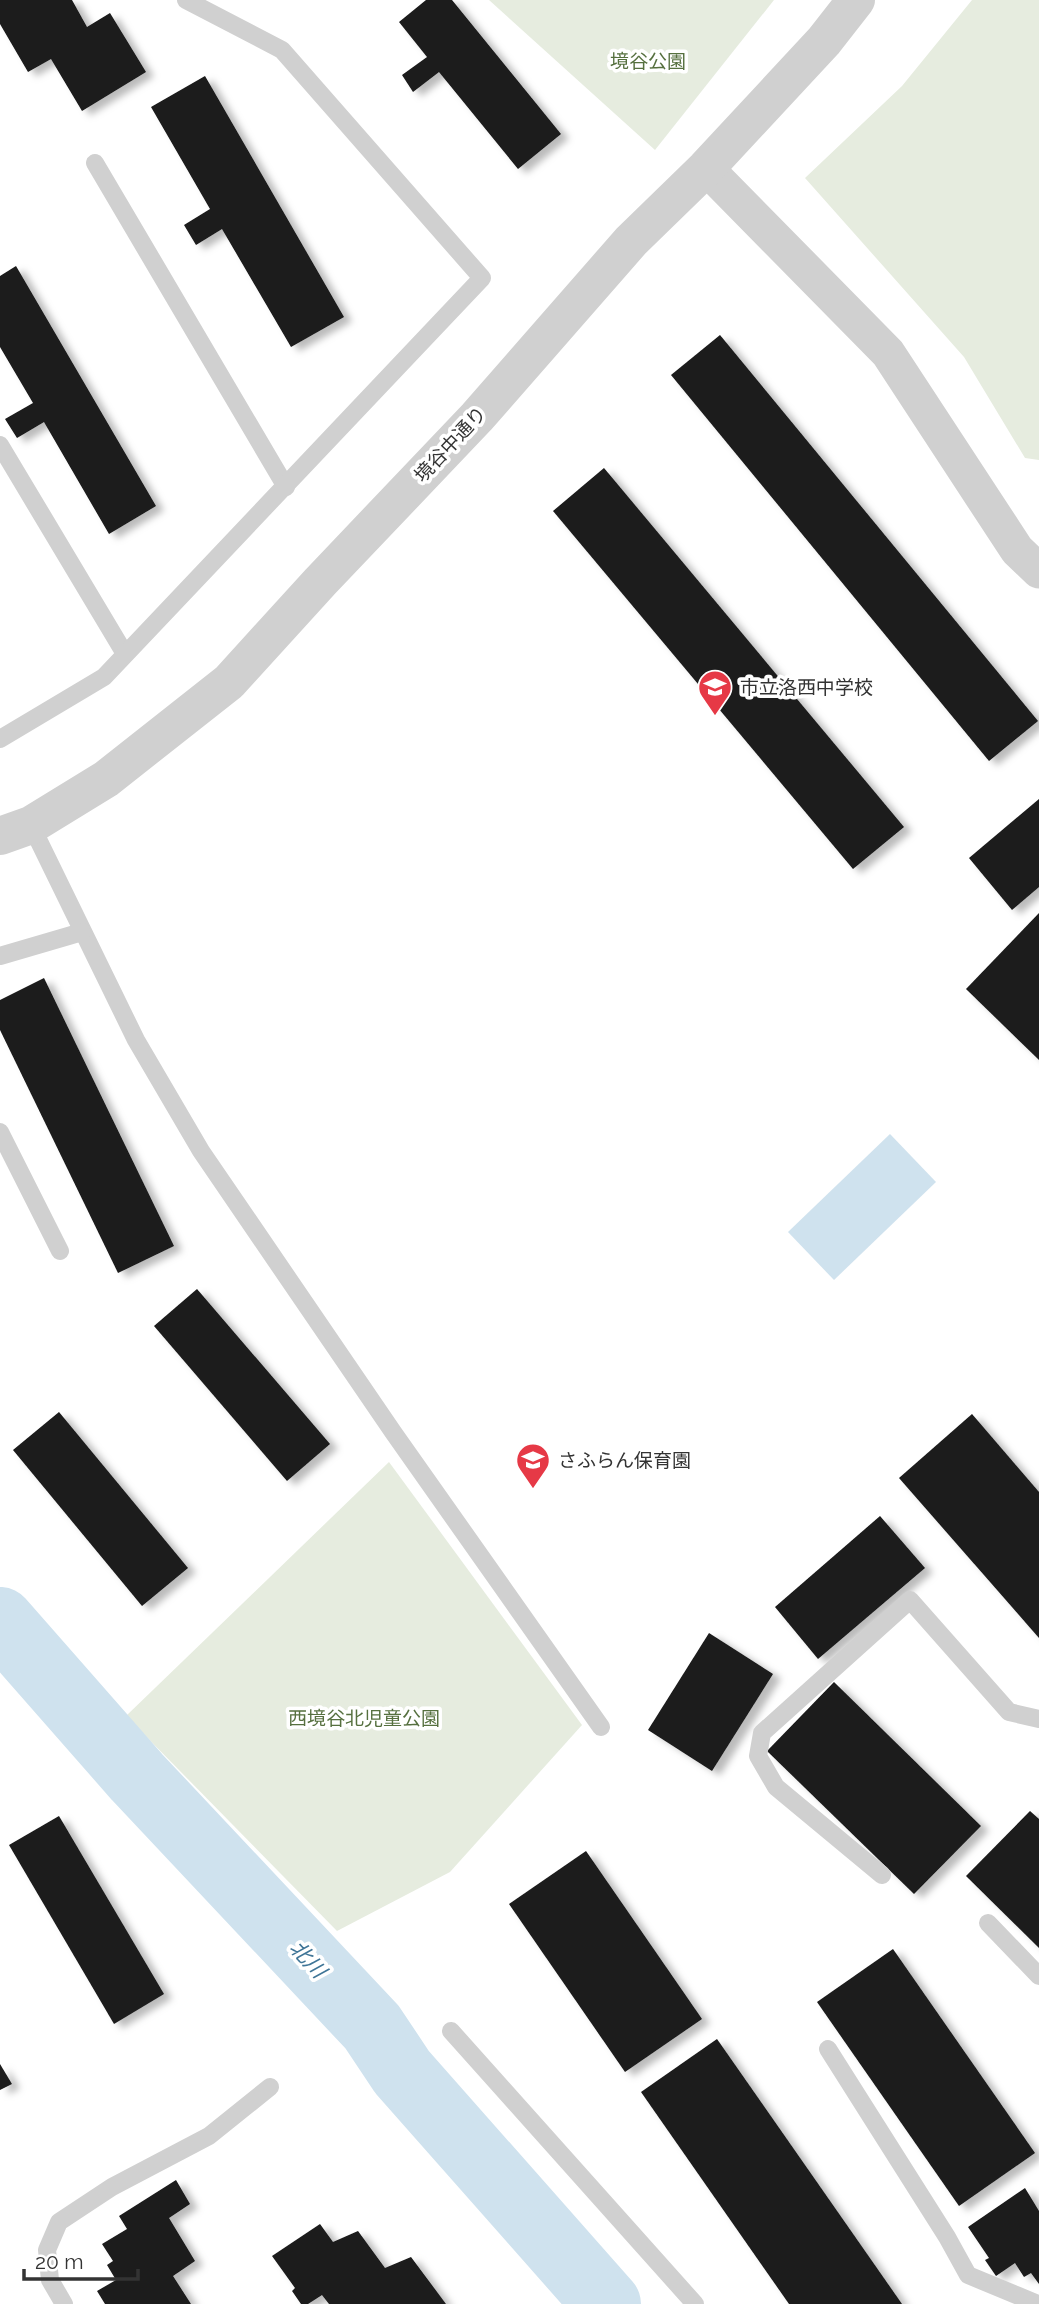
<svg xmlns="http://www.w3.org/2000/svg" width="1039" height="2304" viewBox="0 0 1039 2304" font-family="Raleway,'Noto Sans JP',sans-serif">
<defs>
<filter id="shadow"><feDropShadow dx="8" dy="4.5" stdDeviation="3.5" flood-color="#0004"/></filter>
</defs>
<rect width="100%" height="100%" fill="#fff"/>
<g fill="#e6ecdf">
<path d="M 489,0 L 774,0 L 655,150 Z"/>
<path d="M 972,0 L 1039,0 L 1039,460 L 1025,458 L 964,357 L 805,178 L 902,86 Z"/>
<path d="M 389,1462 L 582,1725 L 450,1872 L 337,1931 L 126,1716 Z"/>
</g>
<path fill="#cfe2ee" d="M 890,1134 L 936,1182 L 834,1280 L 788,1232 Z"/>
<g fill="none" stroke-linecap="round" stroke-linejoin="round">
<path stroke="#cfe2ee" stroke-width="68" d="M 0,1621 L 137,1777 L 372,2027 L 402,2072 L 607,2304"/>
</g>
<g fill="#1a1a1a" filter="url(#shadow)">
<path d="M 0,0 L 72,0 L 87,27 L 110,13 L 146,72 L 82,111 L 51,59 L 28,72 L 0,24 Z"/>
<path d="M 426,0 L 452,0 L 561,134 L 518,169 L 439,72 L 413,92 L 402,75 L 427,57 L 399,22 Z"/>
<path d="M 205,76 L 344,317 L 291,347 L 222,229 L 196,245 L 184,225 L 210,209 L 151,107 Z"/>
<path d="M 16,266 L 156,506 L 109,534 L 44,422 L 17,438 L 5,419 L 33,403 L 0,347 L 0,276 Z"/>
<path d="M 720,335 L 1038,721 L 989,761 L 671,375 Z"/>
<path d="M 604,468 L 904,827 L 853,869 L 553,511 Z"/>
<path d="M 1039,799 L 1039,887 L 1012,910 L 969,858 Z"/>
<path d="M 1039,913 L 1039,1060 L 966,989 Z"/>
<path d="M 44,978 L 174,1246 L 118,1273 L 0,1030 L 0,1000 Z"/>
<path d="M 197,1289 L 330,1444 L 287,1481 L 154,1326 Z"/>
<path d="M 59,1412 L 188,1568 L 142,1606 L 13,1450 Z"/>
<path d="M 972,1414 L 1039,1492 L 1039,1638 L 899,1478 Z"/>
<path d="M 880,1516 L 925,1568 L 818,1659 L 775,1607 Z"/>
<path d="M 709,1633 L 773,1674 L 712,1771 L 648,1730 Z"/>
<path d="M 834,1682 L 981,1826 L 914,1894 L 767,1751 Z"/>
<path d="M 1030,1811 L 1039,1819 L 1039,1948 L 966,1876 Z"/>
<path d="M 59,1816 L 164,1994 L 114,2024 L 9,1845 Z"/>
<path d="M 586,1851 L 702,2019 L 625,2072 L 509,1904 Z"/>
<path d="M 893,1949 L 1035,2153 L 959,2206 L 817,2002 Z"/>
<path d="M 717,2039 L 902,2304 L 789,2304 L 641,2092 Z"/>
<path d="M 0,2064 L 12,2084 L 0,2090 Z"/>
<path d="M 176,2180 L 190,2204 L 169,2218 L 195,2261 L 173,2276 L 191,2304 L 105,2304 L 97,2291 L 116,2280 L 107,2265 L 113,2261 L 102,2244 L 127,2229 L 119,2216 Z"/>
<path d="M 1025,2188 L 1039,2211 L 1039,2284 L 1031,2273 L 1024,2277 L 1015,2263 L 996,2276 L 985,2260 L 989,2258 L 968,2227 Z"/>
<path d="M 320,2224 L 333,2242 L 358,2231 L 385,2268 L 411,2257 L 446,2304 L 329,2304 L 322,2295 L 308,2304 L 301,2304 L 292,2291 L 295,2288 L 272,2256 Z"/>
</g>
<g fill="none" stroke-linecap="round" stroke-linejoin="round">
<g stroke="#d0d0d0" stroke-width="18">
<path d="M 95,163 L 286,487"/>
<path d="M 0,445 L 125,654"/>
<path d="M 0,739 L 104,677 L 482,278 L 282,50 L 186,0"/>
<path d="M 31,825 L 136,1040 L 201,1151 L 393,1432 L 601,1727"/>
<path d="M 0,956 L 82,932"/>
<path d="M 0,1132 L 60,1251"/>
<path d="M 882,1875 L 776,1787 L 758,1756 L 762,1733 L 910,1600 L 1009,1712 L 1039,1719"/>
<path d="M 988,1923 L 1039,1976"/>
<path d="M 451,2031 L 695,2304"/>
<path d="M 828,2049 L 947,2237 L 968,2275 L 1038,2304"/>
<path d="M 64,2304 L 50,2280 L 47,2250 L 59,2222 L 112,2187 L 209,2136 L 270,2087"/>
</g>
<path stroke="#d0d0d0" stroke-width="35" d="M 706,168 L 888,353 L 1017,550 L 1039,571"/>
<path stroke="#d0d0d0" stroke-width="38" d="M 0,836 L 31,825 L 106,779 L 229,682 L 320,582 L 477,417 L 631,241 L 706,168 L 824,41 L 856,0"/>
</g>
<defs>
<g id="school-pin" transform="scale(1.75)"><path d="M0 17L-7.5 6A9.5 9.5 0 1 1 7.5 6Z" fill="#e63946" stroke="#fff"/><path d="M0-5L7-2L0 1L-7-2ZM-4 1L0 2.5L4 1V4Q0 6-4 4Z" fill="#fff"/></g>
</defs>
<g fill-rule="evenodd">
<use href="#school-pin" x="715" y="687"/>
<use href="#school-pin" x="533" y="1460"/>
</g>
<g text-anchor="middle" dominant-baseline="central" stroke-width="7" stroke-linejoin="round" paint-order="stroke">
<g font-size="19" fill="#56703f" stroke="#fff">
<text x="648" y="61">境谷公園</text>
<text x="364" y="1718">西境谷北児童公園</text>
</g>
<g font-size="19" fill="#333" stroke="#fff">
<text transform="translate(450 444) rotate(-47)">境谷中通り</text>
</g>
<g font-size="19" fill="#333" stroke="#fff" text-anchor="start">
<text x="740" y="687">市立洛西中学校</text>
<text x="558" y="1460">さふらん保育園</text>
</g>
<g font-size="21" font-style="italic" fill="#3f7597" stroke="#fff">
<text transform="translate(308 1959) rotate(47)">北川</text>
</g>
</g>
<path d="M24 2269v10h114v-10" fill="none" stroke="#333333" stroke-width="3.5"/>
<text x="35" y="2269" font-size="21" fill="#333333" stroke="#ffffff" stroke-width="5" paint-order="stroke">20 m</text>
</svg>
